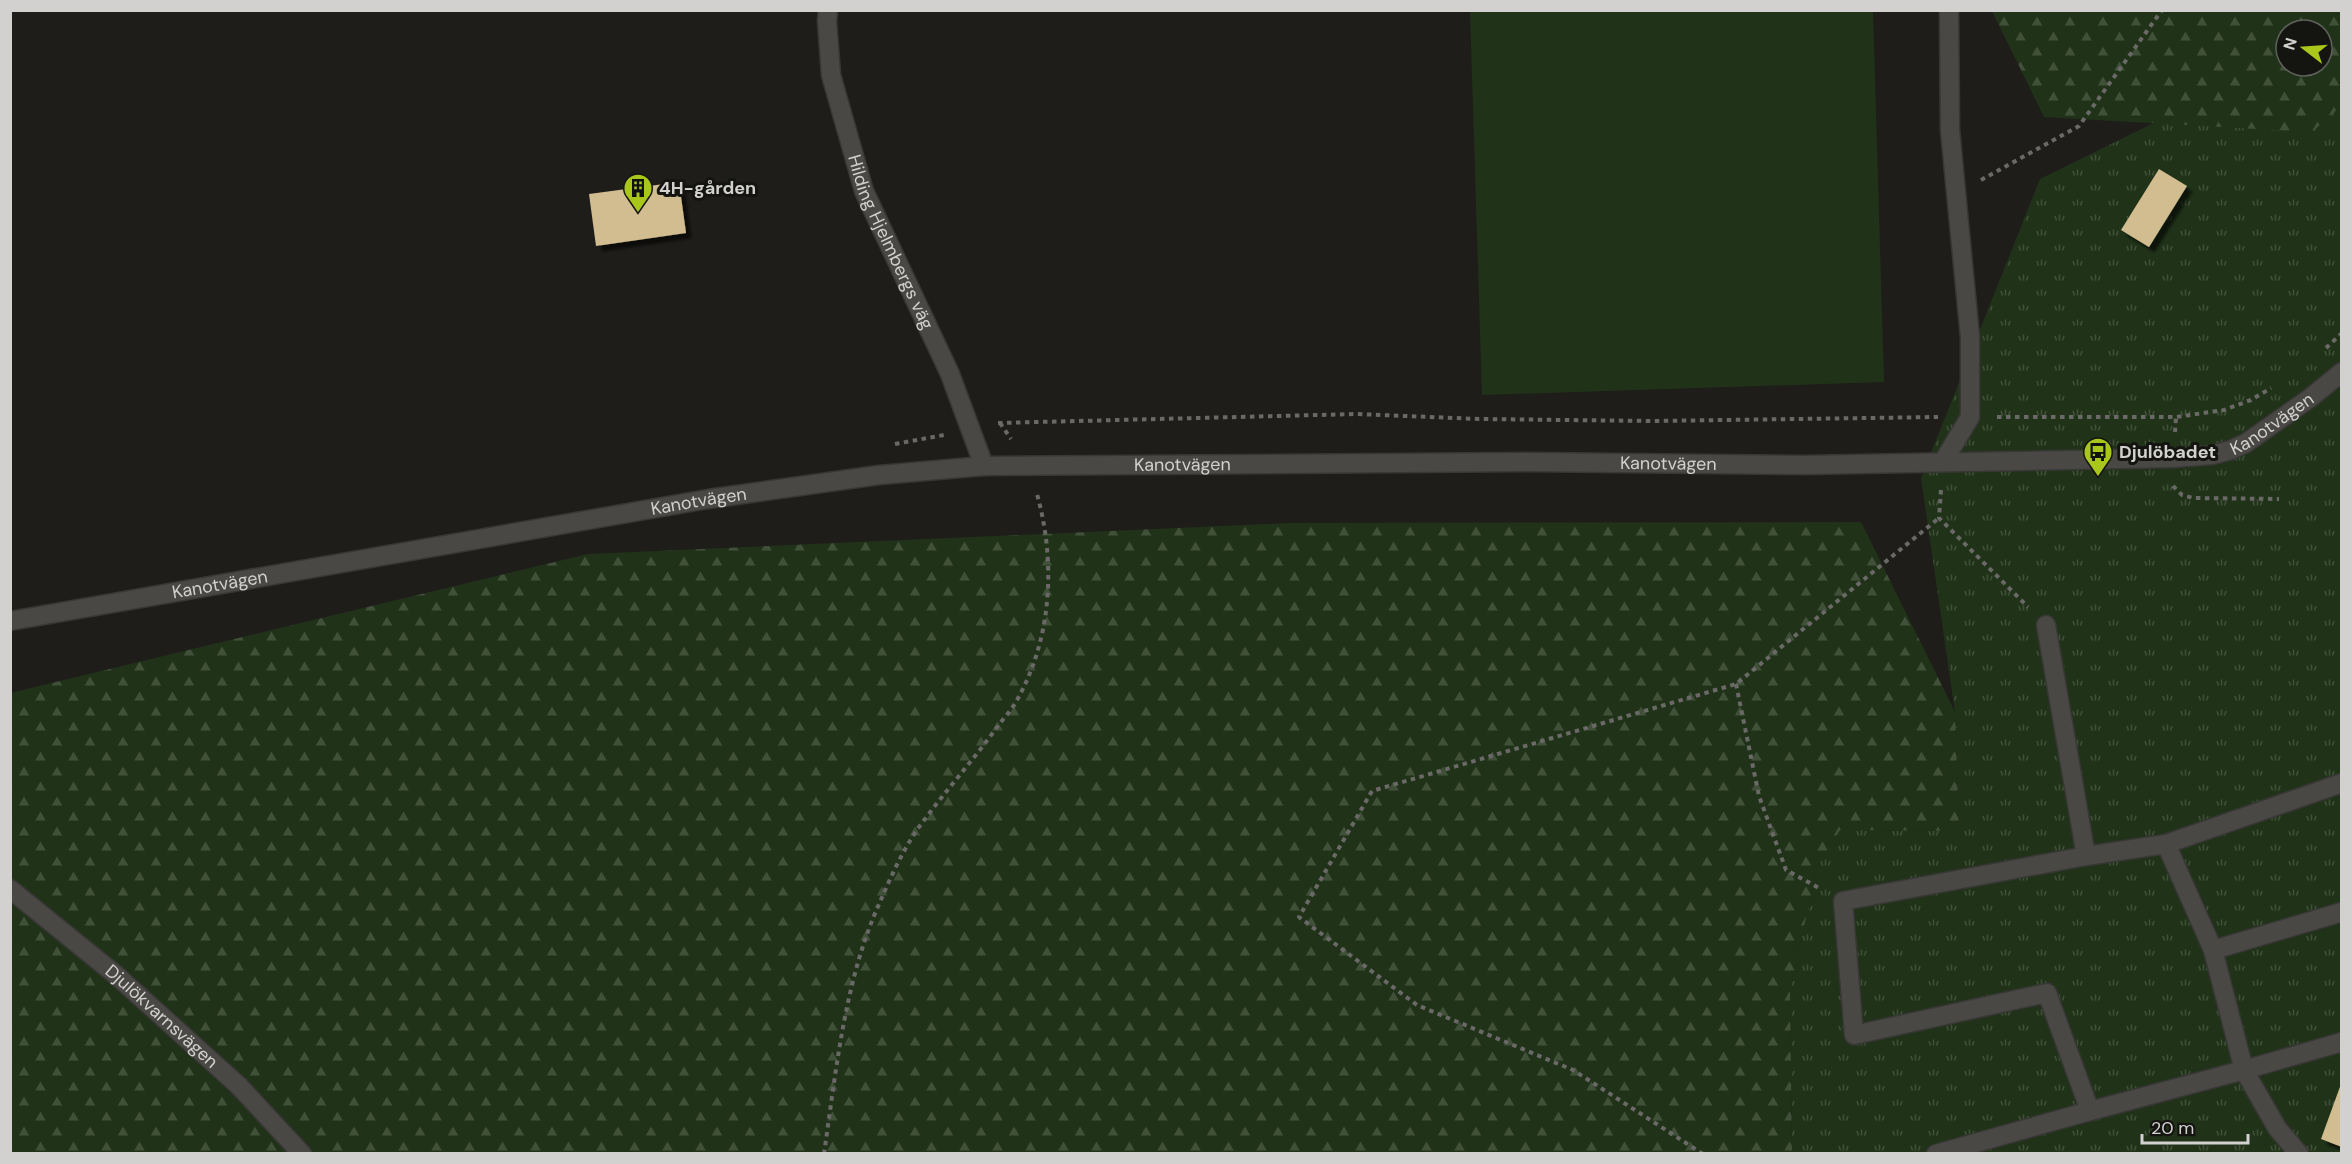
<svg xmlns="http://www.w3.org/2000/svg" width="2352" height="1164" viewBox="0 0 2352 1164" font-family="'DM Sans',sans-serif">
<defs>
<pattern id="grass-tufts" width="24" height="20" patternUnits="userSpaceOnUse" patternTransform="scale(1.5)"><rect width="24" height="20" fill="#203319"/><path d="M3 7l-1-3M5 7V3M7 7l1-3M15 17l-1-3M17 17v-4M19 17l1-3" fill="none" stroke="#405039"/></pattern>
<pattern id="forest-firs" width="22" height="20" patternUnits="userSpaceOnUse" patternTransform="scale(1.5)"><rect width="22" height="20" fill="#203319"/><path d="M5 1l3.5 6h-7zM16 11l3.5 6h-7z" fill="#405039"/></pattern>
<filter id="shadow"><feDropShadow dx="5.5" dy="5.5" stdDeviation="1.5" flood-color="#0009"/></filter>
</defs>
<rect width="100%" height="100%" fill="#1e1d1a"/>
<path fill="url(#grass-tufts)" d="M 2341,30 L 2341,1153 L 1792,1154 L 1790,991 L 1817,867 L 1839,830 L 1959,831 L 1955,712 L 1921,478 L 2040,179 L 2286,58 L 2286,66 L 2322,66 Z"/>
<g fill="url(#forest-firs)" fill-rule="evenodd">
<path d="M 1992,11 L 2341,11 L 2341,106 L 2312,132 L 2044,117 ZM 2286,30 L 2322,30 L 2322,66 L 2286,66 Z"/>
<path d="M 1861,522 L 1955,712 L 1959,831 L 1840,830 L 1817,867 L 1790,991 L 1792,1153 L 11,1153 L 10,693 L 588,554 L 1291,523 Z"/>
</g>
<path fill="#203319" d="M 1470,11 L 1873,11 L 1884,382 L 1482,395 Z"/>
<g fill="#d1bd90" filter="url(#shadow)">
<path d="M 2159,169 L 2187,186 L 2149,247 L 2121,230 Z"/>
<path d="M 679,182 L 686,233 L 596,246 L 589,194 Z"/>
<path d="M 2341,1084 L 2342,1084 L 2342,1147 L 2321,1139 Z"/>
</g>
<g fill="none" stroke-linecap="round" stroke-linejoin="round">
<g stroke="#383736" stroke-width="21">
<g id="minor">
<path id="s1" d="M 828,10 L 827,21 L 831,75 L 864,191 L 950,374 L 984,466"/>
<path d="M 1943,462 L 1970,417 L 1970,337 L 1950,130 L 1949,10"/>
<path id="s2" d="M 10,621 L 708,499 L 879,475 L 984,466 L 1529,462 L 1804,465 L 2173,458 L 2212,455 L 2231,450 L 2246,443 L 2310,398 L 2342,372"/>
<path d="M 2046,625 L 2086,856"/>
<path d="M 2342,783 L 2166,844 L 2213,950 L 2342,912"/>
<path d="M 2166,844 L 2086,856 L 1843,901 L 1854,1035 L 2047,993 L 2090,1111 L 2244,1070 L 2277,1128 L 2299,1154"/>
<path id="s3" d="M 10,889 L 116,975 L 239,1086 L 302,1154"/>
<path d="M 2213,950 L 2244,1070 L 2342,1042"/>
<path d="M 1936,1154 L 2090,1111"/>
</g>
</g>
<g stroke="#6a6967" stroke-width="4" stroke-dasharray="4.5 4.5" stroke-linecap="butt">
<path d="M 1981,180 L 2079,126 L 2162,10"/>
<path d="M 2326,348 L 2342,333"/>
<path d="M 1997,417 L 2176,417 L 2224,410 L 2251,400 L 2271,388"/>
<path d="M 998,423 L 1357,414 L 1479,419 L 1653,421 L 1938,417"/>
<path d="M 1000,423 L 1011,439"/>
<path d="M 2175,432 L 2176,417"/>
<path d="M 895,444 L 944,435"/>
<path d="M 2173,486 L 2182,495 L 2193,498 L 2279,499"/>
<path d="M 1941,490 L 1939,518 L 2028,607"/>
<path d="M 1736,684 L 1759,796 L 1786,870 L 1819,888"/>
<path d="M 824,1154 C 836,1071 845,978 880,902 C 892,874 906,843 925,819 C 948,788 973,760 995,730 C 1002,720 1011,711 1017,700 C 1052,638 1056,562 1037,494"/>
<path d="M 1703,1154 L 1573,1070 L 1417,1005 L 1299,917 L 1372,791 L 1736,684 L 1939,518"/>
</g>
<use href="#minor" stroke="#494845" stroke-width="18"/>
</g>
<defs>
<g id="building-pin" transform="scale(1.5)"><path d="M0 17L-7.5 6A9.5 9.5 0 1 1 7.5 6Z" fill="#a9c71a" stroke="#141411"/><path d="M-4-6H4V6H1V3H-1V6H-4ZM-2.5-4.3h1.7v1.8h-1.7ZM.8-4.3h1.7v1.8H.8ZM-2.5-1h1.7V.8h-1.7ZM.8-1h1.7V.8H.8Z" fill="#111"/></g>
<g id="bus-pin" transform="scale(1.5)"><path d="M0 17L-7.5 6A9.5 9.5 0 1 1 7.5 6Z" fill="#a9c71a" stroke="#141411"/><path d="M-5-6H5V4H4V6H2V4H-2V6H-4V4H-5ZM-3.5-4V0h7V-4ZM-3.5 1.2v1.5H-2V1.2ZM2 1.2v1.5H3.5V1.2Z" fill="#111"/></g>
</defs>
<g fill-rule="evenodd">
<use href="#building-pin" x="638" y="188"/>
<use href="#bus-pin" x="2098" y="452"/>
</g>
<g text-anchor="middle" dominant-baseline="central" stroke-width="6" stroke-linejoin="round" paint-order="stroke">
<g font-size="18" font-weight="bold" fill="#d2d1cf" stroke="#141411" text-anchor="start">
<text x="659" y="188">4H-gården</text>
<text x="2119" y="452">Djulöbadet</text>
</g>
<g font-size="18" fill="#d2d1cf" stroke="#141411">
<text stroke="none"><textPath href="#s1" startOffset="243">Hilding Hjelmbergs väg</textPath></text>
<text stroke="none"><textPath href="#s2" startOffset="2283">Kanotvägen</textPath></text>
<text stroke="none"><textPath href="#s2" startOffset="1671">Kanotvägen</textPath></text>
<text stroke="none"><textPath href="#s2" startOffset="1185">Kanotvägen</textPath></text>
<text stroke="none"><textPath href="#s2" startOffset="699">Kanotvägen</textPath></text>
<text stroke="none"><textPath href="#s2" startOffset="213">Kanotvägen</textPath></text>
<text stroke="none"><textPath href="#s3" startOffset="198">Djulökvarnsvägen</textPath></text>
</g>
</g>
<rect width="2352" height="1164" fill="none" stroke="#d2d1cf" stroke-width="24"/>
<g transform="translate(2304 48) rotate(287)"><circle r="28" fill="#141411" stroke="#60605d" stroke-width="1.5"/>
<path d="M0-4.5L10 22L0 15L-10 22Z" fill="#a9c71a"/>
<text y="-9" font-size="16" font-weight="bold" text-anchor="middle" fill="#d2d1cf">N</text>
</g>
<path d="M2142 1134v9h106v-9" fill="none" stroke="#d2d1cf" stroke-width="3"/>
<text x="2151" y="1134" font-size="18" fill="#d2d1cf" stroke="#141411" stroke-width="4.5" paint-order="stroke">20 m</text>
</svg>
